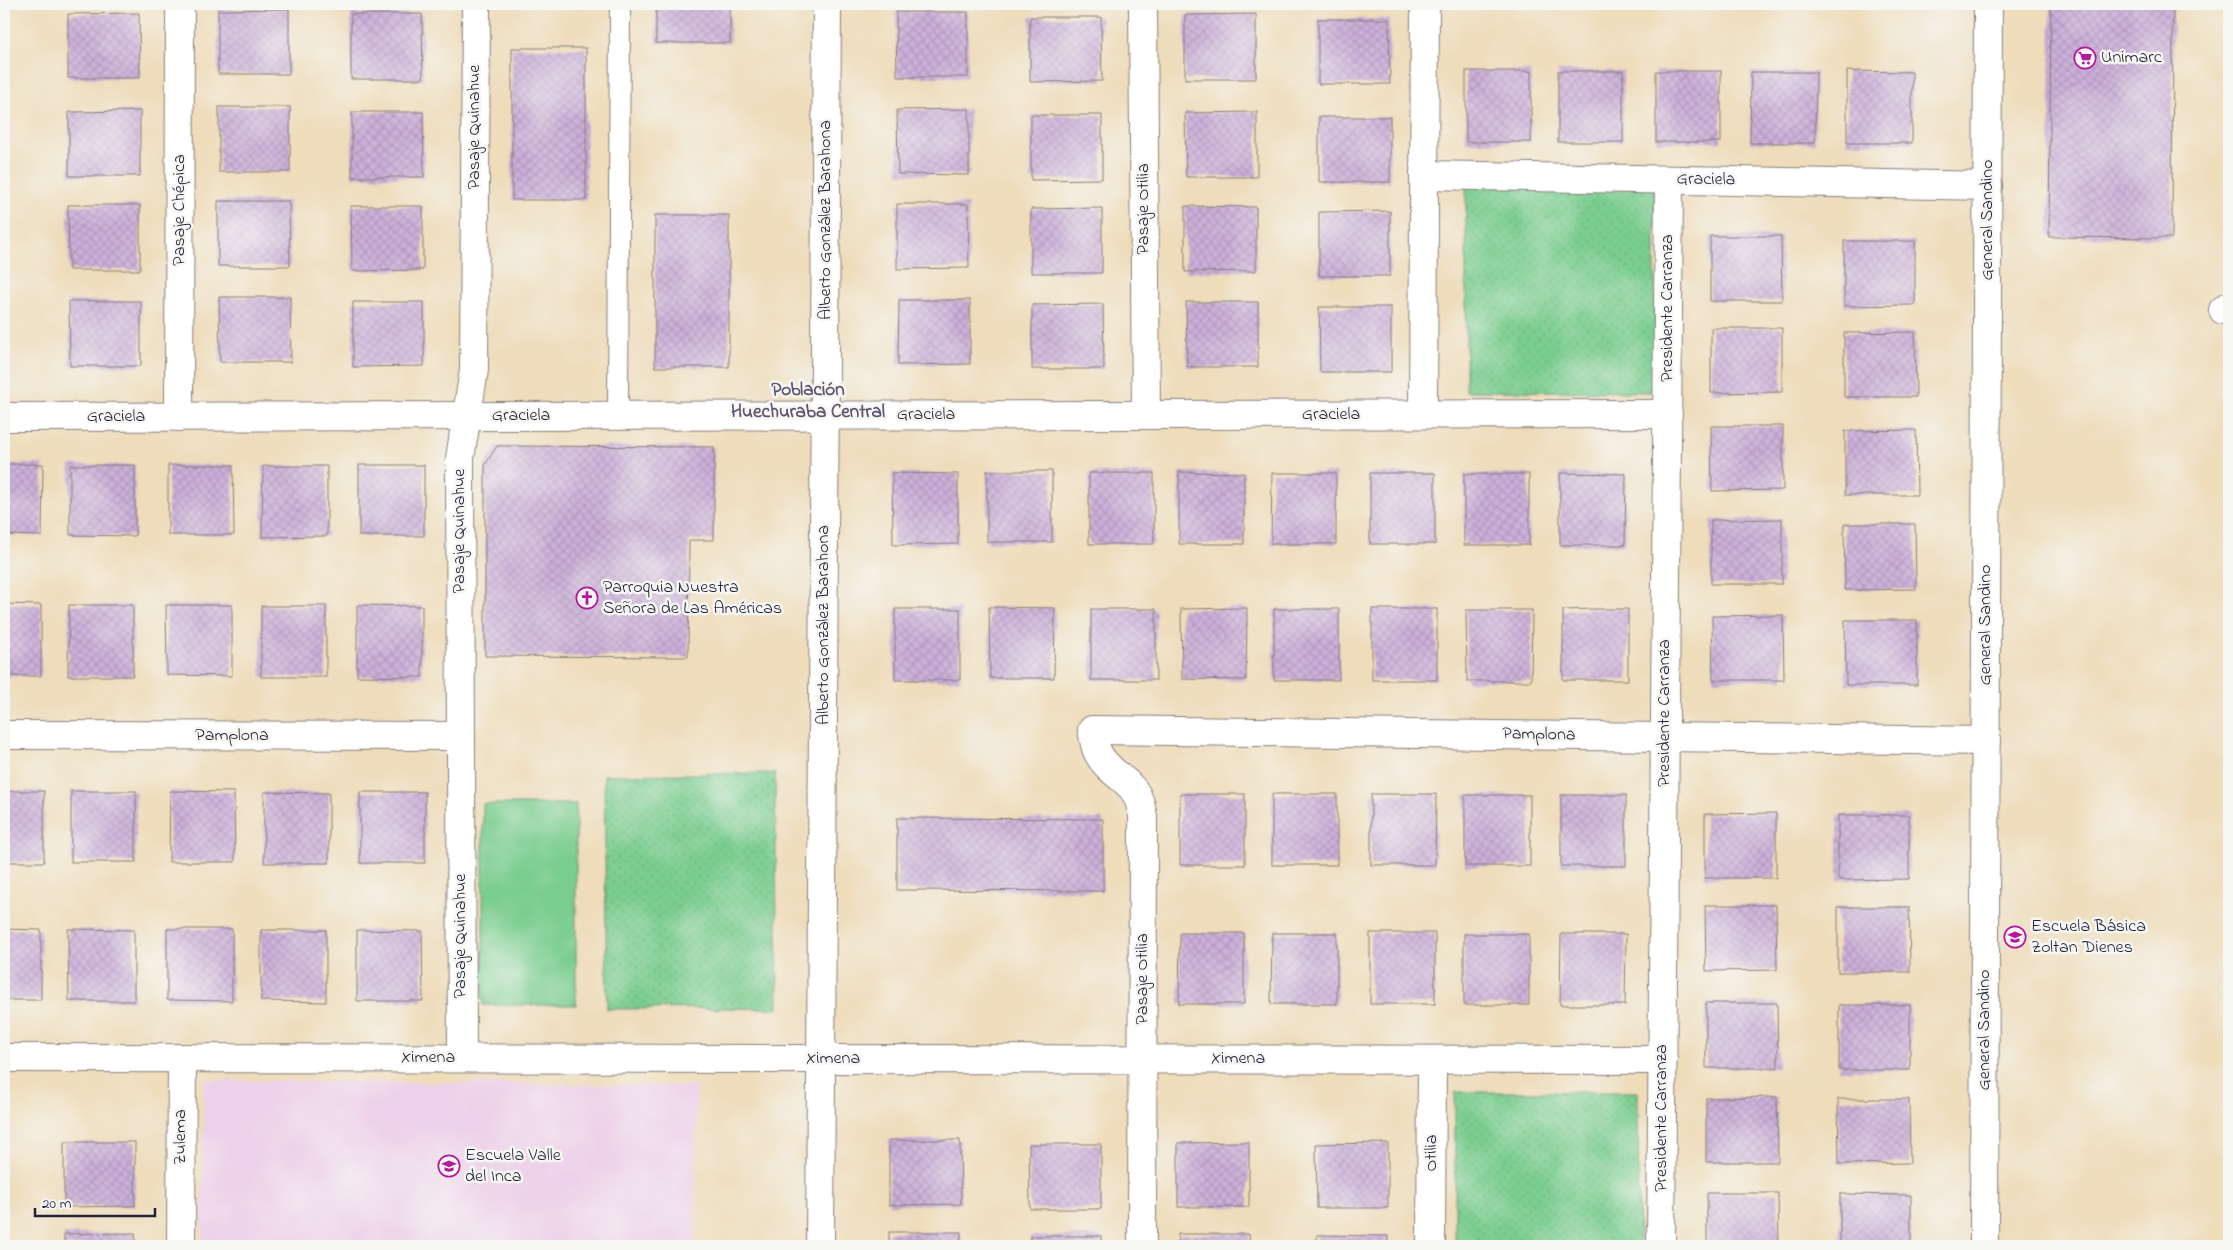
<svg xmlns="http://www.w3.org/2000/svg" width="2233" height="1250" viewBox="0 0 2233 1250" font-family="'Indie Flower',sans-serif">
<defs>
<pattern id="grass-dots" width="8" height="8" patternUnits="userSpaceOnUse" patternTransform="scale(1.25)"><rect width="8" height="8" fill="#7acd8f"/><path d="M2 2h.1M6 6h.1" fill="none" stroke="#69b07c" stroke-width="1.8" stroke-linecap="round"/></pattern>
<pattern id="building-cross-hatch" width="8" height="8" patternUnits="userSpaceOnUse" patternTransform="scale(1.25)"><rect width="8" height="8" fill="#ccb0d9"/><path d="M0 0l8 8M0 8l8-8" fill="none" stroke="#af97bb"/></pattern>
</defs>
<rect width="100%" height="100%" fill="#f6f6f2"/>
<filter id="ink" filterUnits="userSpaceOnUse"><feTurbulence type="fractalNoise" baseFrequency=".02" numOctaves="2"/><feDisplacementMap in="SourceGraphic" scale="10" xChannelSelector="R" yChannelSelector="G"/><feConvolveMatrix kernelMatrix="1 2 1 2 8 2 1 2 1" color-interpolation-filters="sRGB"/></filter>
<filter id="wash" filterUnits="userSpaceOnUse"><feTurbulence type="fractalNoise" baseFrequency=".0096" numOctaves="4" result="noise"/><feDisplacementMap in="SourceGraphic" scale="20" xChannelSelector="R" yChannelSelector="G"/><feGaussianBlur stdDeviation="1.12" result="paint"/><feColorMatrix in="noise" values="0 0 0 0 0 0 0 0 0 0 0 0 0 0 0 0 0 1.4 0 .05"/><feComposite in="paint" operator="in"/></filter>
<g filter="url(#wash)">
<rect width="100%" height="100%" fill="#eedcba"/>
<path fill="#edd0e9" d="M 204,1080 L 697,1086 L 695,1246 L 202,1246 Z"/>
<g fill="url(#grass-dots)" stroke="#4e7865">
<path d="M 1466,187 L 1655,187 L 1655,392 L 1466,391 Z"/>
<path d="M 775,773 L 778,1008 L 607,1009 L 604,775 Z"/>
<path d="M 1455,1092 L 1638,1092 L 1639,1246 L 1455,1246 Z"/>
</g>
<rect fill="#7acd8f" stroke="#4e7865" x="483" y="804" width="93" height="201"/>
<g id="blocks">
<g fill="url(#building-cross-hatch)">
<rect x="656" y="4" width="74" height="39"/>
<path d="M 2051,4 L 2173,4 L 2172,238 L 2049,237 Z"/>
<path d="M 289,9 L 289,74 L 218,74 L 218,10 Z"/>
<path d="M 896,12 L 968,12 L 968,77 L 897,77 Z"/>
<path d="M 139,13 L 140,78 L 68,78 L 68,14 Z"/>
<path d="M 351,14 L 422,14 L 423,79 L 351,79 Z"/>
<path d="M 1256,14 L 1256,79 L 1185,79 L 1185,15 Z"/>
<path d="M 1030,17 L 1101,17 L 1102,81 L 1030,82 Z"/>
<path d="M 1318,19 L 1389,19 L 1390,84 L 1318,84 Z"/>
<rect x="512" y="48" width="74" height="152"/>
<rect x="1466" y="71" width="65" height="71"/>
<rect x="1558" y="71" width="65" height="71"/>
<rect x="1656" y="71" width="65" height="71"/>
<path d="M 1847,71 L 1912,72 L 1912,143 L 1847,143 Z"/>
<path d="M 1751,72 L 1816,72 L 1815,143 L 1750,143 Z"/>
<rect x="219" y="107" width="71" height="65"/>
<path d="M 969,109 L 969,175 L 898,174 L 897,110 Z"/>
<path d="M 140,111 L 140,176 L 69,176 L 69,112 Z"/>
<path d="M 352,112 L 423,112 L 424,177 L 352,177 Z"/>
<path d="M 1257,112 L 1257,177 L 1186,177 L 1185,113 Z"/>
<path d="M 1031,115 L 1102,115 L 1102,179 L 1031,180 Z"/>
<rect x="1319" y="117" width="71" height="65"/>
<path d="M 218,201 L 289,201 L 290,266 L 218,266 Z"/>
<path d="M 897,204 L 968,204 L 969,268 L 897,269 Z"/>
<path d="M 68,205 L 140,205 L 140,270 L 69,270 Z"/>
<path d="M 351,206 L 423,206 L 423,270 L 352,271 Z"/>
<path d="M 1185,206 L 1256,207 L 1256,271 L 1185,272 Z"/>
<path d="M 1102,208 L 1102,273 L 1031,273 L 1031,209 Z"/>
<path d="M 1390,211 L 1390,276 L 1319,276 L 1319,212 Z"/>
<rect x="655" y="215" width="74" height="152"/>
<path d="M 1710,236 L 1781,236 L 1782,301 L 1710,301 Z"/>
<path d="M 1844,241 L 1915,241 L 1915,305 L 1844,306 Z"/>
<path d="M 219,297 L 290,297 L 291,362 L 220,362 Z"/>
<path d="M 899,300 L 970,300 L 970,364 L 898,365 Z"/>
<path d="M 69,301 L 141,301 L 141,366 L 70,366 Z"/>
<path d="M 353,302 L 424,302 L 424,366 L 353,367 Z"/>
<path d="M 1186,302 L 1258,302 L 1258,367 L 1187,367 Z"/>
<path d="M 1103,304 L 1104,369 L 1032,369 L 1032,305 Z"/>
<path d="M 1319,307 L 1391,307 L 1391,372 L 1320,372 Z"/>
<path d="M 1711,328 L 1782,328 L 1782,392 L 1711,393 Z"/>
<path d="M 1915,332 L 1916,397 L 1844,397 L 1844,333 Z"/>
<path d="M 1711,426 L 1783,426 L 1783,490 L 1712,491 Z"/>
<path d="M 1916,430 L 1917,495 L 1845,495 L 1845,431 Z"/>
<path d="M 497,446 L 714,447 L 714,540 L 689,540 L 688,657 L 485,656 L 485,465 Z"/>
<path d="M 4,464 L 43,464 L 42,536 L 4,535 Z"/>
<path d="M 70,465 L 135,465 L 135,536 L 70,535 Z"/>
<path d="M 168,465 L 233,465 L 234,535 L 168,535 Z"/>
<rect x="359" y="465" width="65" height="71"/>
<path d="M 263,466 L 327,466 L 327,536 L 262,537 Z"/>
<rect x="987" y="471" width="65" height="71"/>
<path d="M 1179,472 L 1244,473 L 1244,544 L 1179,544 Z"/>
<path d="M 892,473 L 958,474 L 958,544 L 893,545 Z"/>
<rect x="1089" y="473" width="65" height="71"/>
<path d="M 1272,473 L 1336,473 L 1336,544 L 1271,544 Z"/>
<rect x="1370" y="473" width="65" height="71"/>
<path d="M 1560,473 L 1626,474 L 1625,545 L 1560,545 Z"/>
<rect x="1464" y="474" width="65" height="71"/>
<path d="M 1782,519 L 1782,584 L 1711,584 L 1711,520 Z"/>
<path d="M 1844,524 L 1915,524 L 1916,589 L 1845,590 Z"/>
<path d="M 4,604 L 41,605 L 41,676 L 4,676 Z"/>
<path d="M 69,605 L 133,605 L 133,676 L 68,676 Z"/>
<path d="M 166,605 L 232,605 L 232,676 L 167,675 Z"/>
<path d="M 357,605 L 422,606 L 422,677 L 357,676 Z"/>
<rect x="261" y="606" width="65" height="71"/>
<path d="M 989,607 L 1055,608 L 1054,678 L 990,678 Z"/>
<path d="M 1247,608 L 1246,680 L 1182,679 L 1181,609 Z"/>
<rect x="895" y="609" width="65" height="71"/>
<rect x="1091" y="609" width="65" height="71"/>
<rect x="1274" y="609" width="65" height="71"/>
<rect x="1372" y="609" width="65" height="71"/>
<path d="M 1595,609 L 1628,609 L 1628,680 L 1563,680 L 1563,610 Z"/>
<path d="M 1466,610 L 1532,610 L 1531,681 L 1467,681 Z"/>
<path d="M 1783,615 L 1784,680 L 1713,680 L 1712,616 Z"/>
<path d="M 1845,620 L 1917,620 L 1917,685 L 1846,685 Z"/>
<rect x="4" y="791" width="40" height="71"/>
<rect x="71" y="791" width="65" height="71"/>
<path d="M 170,791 L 234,792 L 235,862 L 169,862 Z"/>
<path d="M 264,792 L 329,793 L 329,863 L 264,863 Z"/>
<rect x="360" y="792" width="65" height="71"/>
<rect x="1180" y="794" width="65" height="71"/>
<rect x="1272" y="794" width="65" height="71"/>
<path d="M 1371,794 L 1436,794 L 1435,865 L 1371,865 Z"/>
<rect x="1465" y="795" width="65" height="71"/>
<rect x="1561" y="795" width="65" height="71"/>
<path d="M 1776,813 L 1776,878 L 1705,878 L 1705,814 Z"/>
<path d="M 1838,815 L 1909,815 L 1909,879 L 1838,880 Z"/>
<path d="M 897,818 L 1103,819 L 1103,891 L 897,890 Z"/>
<path d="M 1705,905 L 1776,905 L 1777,970 L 1706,971 Z"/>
<path d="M 1838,907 L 1909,907 L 1910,972 L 1838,972 Z"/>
<path d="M 4,929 L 41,930 L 41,1000 L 4,1000 Z"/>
<path d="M 68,929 L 134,930 L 134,1001 L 69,1001 Z"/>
<path d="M 167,929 L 232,929 L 232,1001 L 167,1000 Z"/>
<path d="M 261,930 L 326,930 L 326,1002 L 261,1001 Z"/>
<path d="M 357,930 L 422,931 L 423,1001 L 357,1001 Z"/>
<path d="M 1180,933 L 1244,933 L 1244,1004 L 1179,1004 Z"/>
<path d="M 1272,933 L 1337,933 L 1337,1004 L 1271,1004 Z"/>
<rect x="1370" y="933" width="65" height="71"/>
<rect x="1464" y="934" width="65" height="71"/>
<path d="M 1561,934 L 1626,934 L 1625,1005 L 1560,1005 Z"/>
<path d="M 1706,1003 L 1777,1003 L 1778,1068 L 1706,1068 Z"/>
<rect x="1839" y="1005" width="71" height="65"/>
<path d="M 1777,1097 L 1778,1162 L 1706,1162 L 1706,1098 Z"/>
<path d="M 1838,1099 L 1909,1099 L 1910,1163 L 1839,1164 Z"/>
<path d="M 889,1140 L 960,1140 L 961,1204 L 889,1205 Z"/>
<path d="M 64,1142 L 135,1142 L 135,1206 L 64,1207 Z"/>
<path d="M 1249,1142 L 1249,1207 L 1178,1207 L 1178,1143 Z"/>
<path d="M 1388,1143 L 1388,1208 L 1317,1208 L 1316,1144 Z"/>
<path d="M 1029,1144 L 1101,1144 L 1101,1209 L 1030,1209 Z"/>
<path d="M 1707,1193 L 1778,1193 L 1779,1246 L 1707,1246 Z"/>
<path d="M 1840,1194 L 1911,1195 L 1911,1246 L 1840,1246 Z"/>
<rect x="889" y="1232" width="72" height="14"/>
<path d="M 135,1233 L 136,1246 L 64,1246 L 64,1234 Z"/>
<path d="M 1178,1234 L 1249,1234 L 1250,1246 L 1178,1246 Z"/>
<path d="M 1317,1235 L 1388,1236 L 1388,1246 L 1317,1246 Z"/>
<rect x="1030" y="1236" width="71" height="10"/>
</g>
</g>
</g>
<g filter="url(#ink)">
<use href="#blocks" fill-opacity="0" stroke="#887f7a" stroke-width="1"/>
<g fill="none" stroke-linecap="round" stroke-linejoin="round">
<g stroke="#887f7a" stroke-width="22">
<path id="service" d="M 618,416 L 620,4"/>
</g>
<g stroke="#887f7a" stroke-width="30">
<g id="minor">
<path d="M 1143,4 L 1146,415"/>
<path d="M 1424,175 L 1988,186"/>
<path d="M 2223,310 L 2229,306"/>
<path d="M 1423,414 L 1425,4"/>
<path d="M 4,417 L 1668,414"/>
<path d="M 179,417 L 180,4"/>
<path d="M 4,735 L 461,736"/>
<path d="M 4,1058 L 1663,1060"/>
<path d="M 462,1058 L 460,458 L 474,370 L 476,4"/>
<path d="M 181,1246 L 182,1058"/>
<path d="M 820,1246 L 827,4"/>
<path d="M 1142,1246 L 1143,816 C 1141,806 1139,795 1131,787 C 1120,775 1106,769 1098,753 C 1094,746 1094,737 1092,730 L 1986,741"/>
<path d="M 1431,1246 L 1432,1060"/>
<path d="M 1661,1246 L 1669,180"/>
<path d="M 1984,1246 L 1988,4"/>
</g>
</g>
<use href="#service" stroke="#fff" stroke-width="20"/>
<use href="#minor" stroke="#fff" stroke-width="28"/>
</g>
</g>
<defs>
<g id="supermarket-ring" transform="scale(1.125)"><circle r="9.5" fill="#f6f6f2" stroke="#b5179e" stroke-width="1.5"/><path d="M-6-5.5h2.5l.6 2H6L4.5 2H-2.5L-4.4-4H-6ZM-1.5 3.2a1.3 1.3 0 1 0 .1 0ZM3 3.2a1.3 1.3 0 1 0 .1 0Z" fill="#b5179e"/></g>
<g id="church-ring" transform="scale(1.125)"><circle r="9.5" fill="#f6f6f2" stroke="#b5179e" stroke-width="1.5"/><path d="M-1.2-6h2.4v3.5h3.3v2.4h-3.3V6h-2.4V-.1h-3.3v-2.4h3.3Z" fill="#b5179e"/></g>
<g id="school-ring" transform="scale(1.125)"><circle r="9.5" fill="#f6f6f2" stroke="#b5179e" stroke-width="1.5"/><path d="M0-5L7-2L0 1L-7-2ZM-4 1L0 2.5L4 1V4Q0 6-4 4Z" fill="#b5179e"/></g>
</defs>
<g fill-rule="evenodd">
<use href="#supermarket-ring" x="2085" y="58"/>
<use href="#church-ring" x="587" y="598"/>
<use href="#school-ring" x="2015" y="937"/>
<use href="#school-ring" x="449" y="1166"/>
</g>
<g text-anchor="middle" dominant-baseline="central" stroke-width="5" stroke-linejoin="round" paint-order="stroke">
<g font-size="18" fill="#22223b" stroke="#f6f6f2" text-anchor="start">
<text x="2101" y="58">Unimarc</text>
<text x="603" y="588">Parroquia Nuestra<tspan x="603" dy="21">Señora de Las Américas</tspan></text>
<text x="2031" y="927">Escuela Básica<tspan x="2031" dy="21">Zoltan Dienes</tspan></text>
<text x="465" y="1156">Escuela Valle<tspan x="465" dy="21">del Inca</tspan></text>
</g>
<g font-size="18" fill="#22223b" stroke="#f6f6f2">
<text transform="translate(475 127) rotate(-90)">Pasaje Quinahue</text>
<text transform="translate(1706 180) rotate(1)">Graciela</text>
<text transform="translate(1144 209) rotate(-90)">Pasaje Otilia</text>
<text transform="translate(180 210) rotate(-90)">Pasaje Chépica</text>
<text transform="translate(826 220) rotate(-90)">Alberto González Barahona</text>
<text transform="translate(1988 220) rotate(-90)">General Sandino</text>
<text transform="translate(1668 308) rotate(-90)">Presidente Carranza</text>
<text x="926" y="415">Graciela</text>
<text x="1331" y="415">Graciela</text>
<text x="521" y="416">Graciela</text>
<text x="116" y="417">Graciela</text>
<text transform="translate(460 531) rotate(-90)">Pasaje Quinahue</text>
<text transform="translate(824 625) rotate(-90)">Alberto González Barahona</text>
<text transform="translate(1986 625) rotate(-90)">General Sandino</text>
<text transform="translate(1665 713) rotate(-90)">Presidente Carranza</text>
<text transform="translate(1539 735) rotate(1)">Pamplona</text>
<text x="232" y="736">Pamplona</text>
<text transform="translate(461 936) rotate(-90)">Pasaje Quinahue</text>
<text transform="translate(1143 979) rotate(-90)">Pasaje Otilia</text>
<text transform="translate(1985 1030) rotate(-90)">General Sandino</text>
<text x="428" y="1058">Ximena</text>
<text x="833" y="1059">Ximena</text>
<text x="1238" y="1059">Ximena</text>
<text transform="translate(1662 1118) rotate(-90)">Presidente Carranza</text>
<text transform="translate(181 1137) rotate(-90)">Zulema</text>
<text transform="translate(1432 1153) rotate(-90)">Otilia</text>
</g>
<g font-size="19" font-weight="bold" fill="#5e5472" stroke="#f6f6f2">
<text x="808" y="390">Población<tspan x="808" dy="22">Huechuraba Central</tspan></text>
</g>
</g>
<rect width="2233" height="1250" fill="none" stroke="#f6f6f2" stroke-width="20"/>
<path d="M35 1208v8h120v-8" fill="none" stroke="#22223b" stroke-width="2.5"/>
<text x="42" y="1208" font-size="15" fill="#22223b" stroke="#f6f6f2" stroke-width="4" paint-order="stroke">20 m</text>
</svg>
